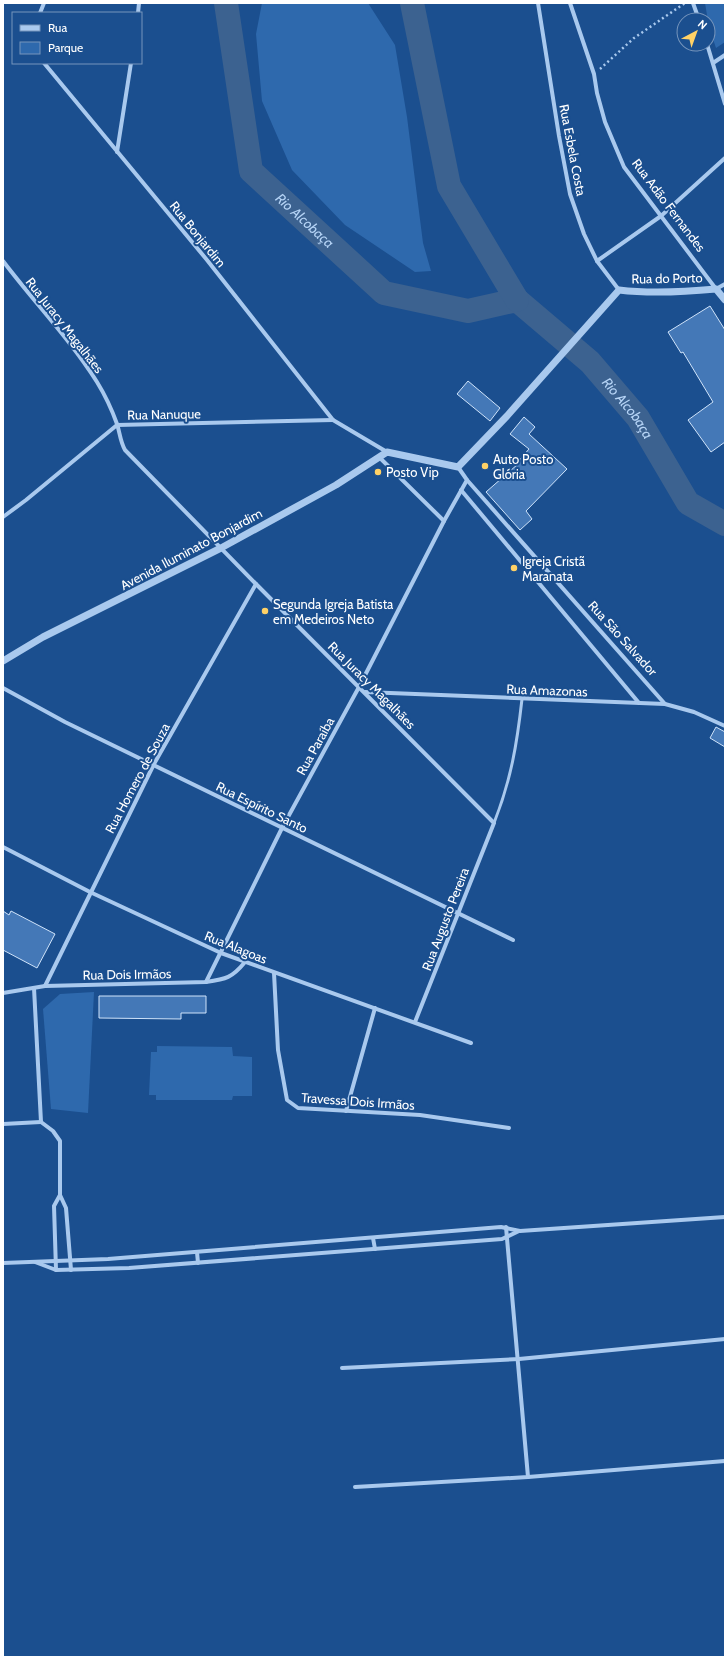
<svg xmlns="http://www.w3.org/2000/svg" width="728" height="1660" viewBox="0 0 728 1660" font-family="Cabin,sans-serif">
<rect width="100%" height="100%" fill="#1b4f8f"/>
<g fill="#2e69ad">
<path d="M 262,3 L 368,3 L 395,45 L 407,117 L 423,243 L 431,271 L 415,272 L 345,225 L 292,170 L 262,101 L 256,34 Z"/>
<path d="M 705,3 L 725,3 L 725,42 L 716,48 L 709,27 Z"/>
<path d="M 94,992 L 88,1113 L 51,1109 L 43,1009 L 60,994 Z"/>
<path d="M 157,1046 L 232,1047 L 233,1056 L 252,1057 L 252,1096 L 233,1096 L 232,1100 L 156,1100 L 156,1095 L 149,1095 L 151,1052 L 157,1052 Z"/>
</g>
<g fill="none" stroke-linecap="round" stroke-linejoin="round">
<g stroke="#3c6290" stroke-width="24">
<path id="s1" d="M 226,3 L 251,171 L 384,293 L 468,311 L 517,300 L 590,362 L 638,418 L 688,503 L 725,524"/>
<path d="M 412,3 L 449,186 L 517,300"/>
</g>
</g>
<g fill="#4478b7" stroke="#cfe3fa">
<path d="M 710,306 L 725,330 L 725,442 L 711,452 L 688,420 L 713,402 L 683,352 L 681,353 L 668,332 Z"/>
<path d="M 468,381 L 500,408 L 490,421 L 457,394 Z"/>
<path d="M 524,417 L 535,427 L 529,434 L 567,469 L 526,511 L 532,519 L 520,530 L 486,492 L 518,464 L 517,463 L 529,449 L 510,434 Z"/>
<path d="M 716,727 L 725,732 L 725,747 L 710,738 Z"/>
<path d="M 3,911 L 9,915 L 11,911 L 55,934 L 37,968 L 3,950 Z"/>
<path d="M 99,996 L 206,996 L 206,1013 L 181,1013 L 181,1019 L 99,1018 Z"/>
</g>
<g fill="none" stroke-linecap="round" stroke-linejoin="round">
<path stroke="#a9c9ee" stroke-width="2.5" stroke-dasharray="2 3" stroke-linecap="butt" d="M 600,69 L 634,38 L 685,3"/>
<path stroke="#a9c9ee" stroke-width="3" d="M 494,823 C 511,780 517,744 522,699"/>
<g stroke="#a9c9ee" stroke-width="4">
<path d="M 538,3 L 559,136 L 570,194 L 584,234 L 597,261 L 619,290"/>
<path d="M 570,3 L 594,74 L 597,93 L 605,122 L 624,167 L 716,289 L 725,284"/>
<path d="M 693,3 L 699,20"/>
<path d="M 40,13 L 44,3"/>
<path d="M 138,13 L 139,3"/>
<path d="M 707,44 L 725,104"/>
<path d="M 44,63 L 207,260 L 333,420 L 387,452"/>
<path d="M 713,63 L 725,55"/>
<path d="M 117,152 L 131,63"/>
<path d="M 3,261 C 34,302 70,339 97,382 C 105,395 112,410 117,424 C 120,433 120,441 125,450 L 256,584 L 494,823 L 415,1022"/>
<path d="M 597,261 L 661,216 L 725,158"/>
<path d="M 379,457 L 444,521"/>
<path d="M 467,480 L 665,704"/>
<path d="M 461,490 L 639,703"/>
<path d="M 3,517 L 26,500 L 117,425 L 333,420"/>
<path d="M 3,688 L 65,722 L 513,940"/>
<path d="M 365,692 L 665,704 L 694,712 L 725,726"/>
<path d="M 3,847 L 90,892 L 221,953 L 471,1043"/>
<path d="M 274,973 L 278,1050 L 287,1100 L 298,1108 L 420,1115 L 509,1128"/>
<path d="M 206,982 L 282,828 L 359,687 L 444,521 L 467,480 L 458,467"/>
<path d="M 45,986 L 154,764 L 256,584"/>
<path d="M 34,988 L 41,1122"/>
<path d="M 3,993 L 45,986 L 206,982 C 226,979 232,978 245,962"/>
<path d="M 346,1111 L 375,1008"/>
<path d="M 41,1122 L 53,1131 L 60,1141 L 60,1195 L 66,1208 L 71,1270"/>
<path d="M 3,1124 L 41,1122"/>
<path d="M 506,1227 L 528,1477"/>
<path d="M 373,1238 L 375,1249"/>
<path d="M 197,1252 L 198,1263"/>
<path d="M 35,1262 L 56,1270 L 129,1268 L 502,1239 L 519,1231"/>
<path d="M 3,1263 L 108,1259 L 501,1227 L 520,1231 L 725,1217"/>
<path d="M 56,1270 L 54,1206 L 60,1195"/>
<path d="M 342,1368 L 519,1359 L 725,1339"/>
<path d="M 355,1487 L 528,1477 L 725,1461"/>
</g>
<path stroke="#a9c9ee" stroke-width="7" d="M 3,661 L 43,637 L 221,548 L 336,485 L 387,452 L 458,467 L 507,416 L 619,290 C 652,294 684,292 716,289 L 725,300"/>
</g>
<g fill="#ffd166" stroke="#1b4f8f" stroke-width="1.5">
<circle cx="485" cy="466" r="4"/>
<circle cx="378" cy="472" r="4"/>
<circle cx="514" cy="568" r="4"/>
<circle cx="265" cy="611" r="4"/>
</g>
<g text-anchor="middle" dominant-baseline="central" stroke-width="4" stroke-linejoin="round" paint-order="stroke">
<g font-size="13" fill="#fff" stroke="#1b4f8f">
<text transform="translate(573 150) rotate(79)">Rua Esbela Costa</text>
<text transform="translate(669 205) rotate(53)">Rua Adão Fernandes</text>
<text transform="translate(198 234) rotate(51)">Rua Bonjardim</text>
<text transform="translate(667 278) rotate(-1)">Rua do Porto</text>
<text transform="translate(65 325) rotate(52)">Rua Juracy Magalhães</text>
<text transform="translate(164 414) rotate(-1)">Rua Nanuque</text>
<text transform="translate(191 549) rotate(-28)">Avenida Iluminato Bonjardim</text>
<text transform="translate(623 638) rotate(48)">Rua São Salvador</text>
<text transform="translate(372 685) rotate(45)">Rua Juracy Magalhães</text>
<text transform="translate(547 690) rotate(2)">Rua Amazonas</text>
<text transform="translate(315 746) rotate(-61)">Rua Paraíba</text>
<text transform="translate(137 778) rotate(-62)">Rua Homero de Souza</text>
<text transform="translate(262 807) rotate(26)">Rua Espírito Santo</text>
<text transform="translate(445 919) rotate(-69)">Rua Augusto Pereira</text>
<text transform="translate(236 947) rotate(22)">Rua Alagoas</text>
<text transform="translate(127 974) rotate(-1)">Rua Dois Irmãos</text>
<text transform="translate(358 1101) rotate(4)">Travessa Dois Irmãos</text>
</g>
<g font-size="13" fill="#fff" stroke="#1b4f8f" text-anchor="start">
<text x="493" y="459">Auto Posto<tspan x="493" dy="15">Glória</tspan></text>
<text x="386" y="472">Posto Vip</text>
<text x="522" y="561">Igreja Cristã<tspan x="522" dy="15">Maranata</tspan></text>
<text x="273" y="604">Segunda Igreja Batista<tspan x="273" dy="15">em Medeiros Neto</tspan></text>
</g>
<g font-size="14" font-style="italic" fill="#b5d3f5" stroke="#1b4f8f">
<text stroke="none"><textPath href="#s1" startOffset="243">Rio Alcobaça</textPath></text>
<text stroke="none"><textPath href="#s1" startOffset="642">Rio Alcobaça</textPath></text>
</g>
</g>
<rect width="728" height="1660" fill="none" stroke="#ffffff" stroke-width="8"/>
<rect x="12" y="12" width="130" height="52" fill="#1b4f8f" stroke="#7695bc"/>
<rect x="20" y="25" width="20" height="6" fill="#a9c9ee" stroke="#7695bc"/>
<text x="48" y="32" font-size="12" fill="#ffffff">Rua</text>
<rect x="20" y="42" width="20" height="12" fill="#2e69ad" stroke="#7695bc"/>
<text x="48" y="52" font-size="12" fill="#ffffff">Parque</text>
<g transform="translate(696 32) rotate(41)"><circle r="19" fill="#1b4f8f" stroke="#7695bc"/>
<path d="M0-3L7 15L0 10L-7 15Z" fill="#ffd166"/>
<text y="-6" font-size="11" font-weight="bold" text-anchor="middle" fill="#ffffff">N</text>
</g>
</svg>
